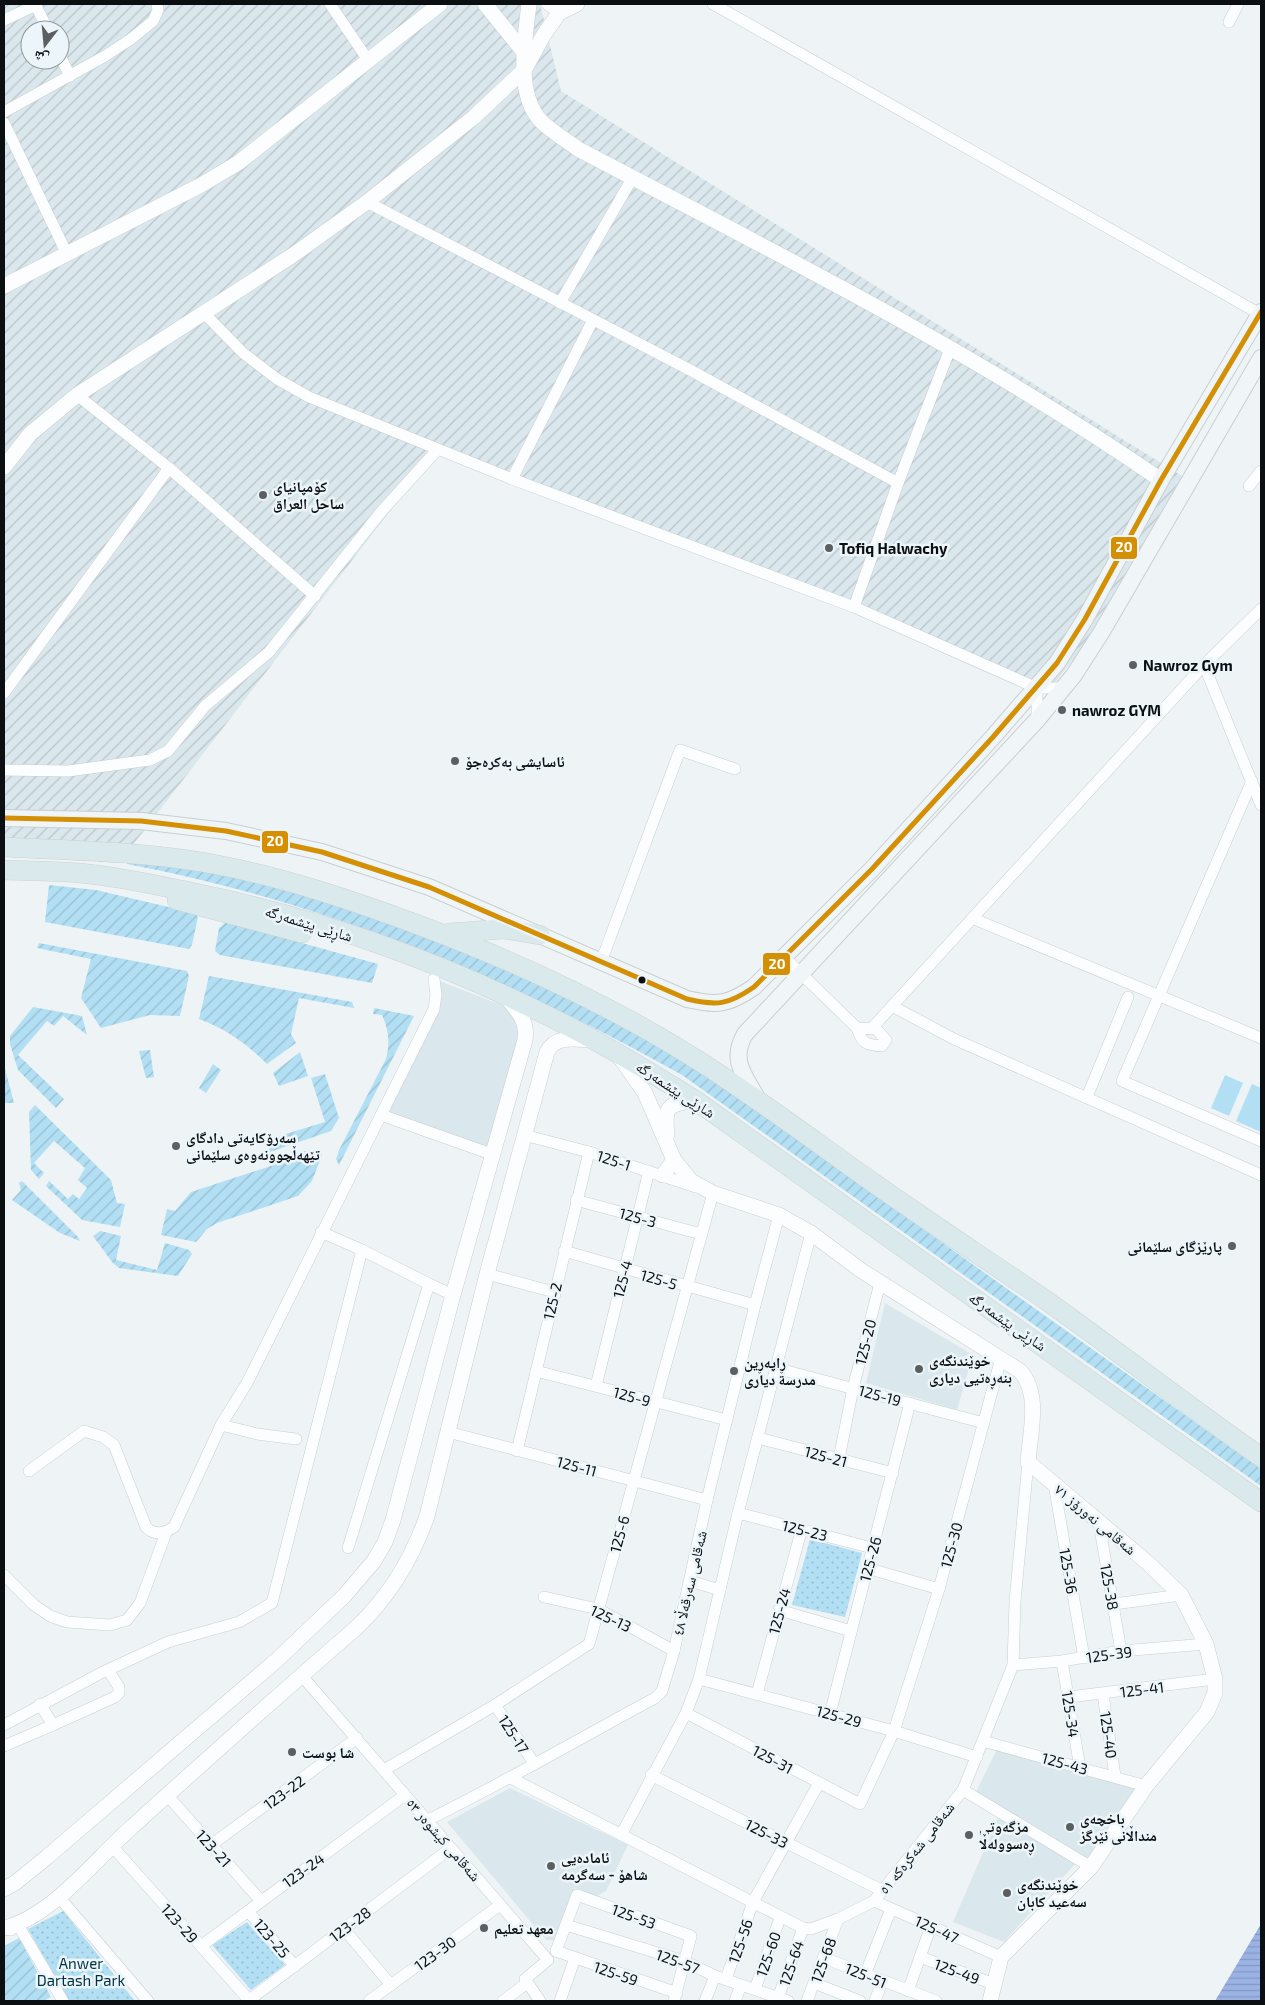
<svg xmlns="http://www.w3.org/2000/svg" width="1265" height="2005" viewBox="0 0 1265 2005" font-family="'Exo 2','Noto Naskh Arabic',sans-serif">
<defs>
<pattern id="industrial-furrows" width="10" height="10" patternUnits="userSpaceOnUse" patternTransform="scale(1.25)"><rect width="10" height="10" fill="#dae7ec"/><path d="M-1 1l2-2M0 10L10 0M9 11l2-2" fill="none" stroke="#bac5c9"/></pattern>
<pattern id="grass-dots" width="8" height="8" patternUnits="userSpaceOnUse" patternTransform="scale(1.25)"><rect width="8" height="8" fill="#b2dff3"/><path d="M2 2h.1M6 6h.1" fill="none" stroke="#98becf" stroke-width="1.8" stroke-linecap="round"/></pattern>
<pattern id="garden-furrows" width="10" height="10" patternUnits="userSpaceOnUse" patternTransform="scale(1.25)"><rect width="10" height="10" fill="#b2dff3"/><path d="M-1 1l2-2M0 10L10 0M9 11l2-2" fill="none" stroke="#98becf"/></pattern>
<pattern id="water-rules" width="6" height="5" patternUnits="userSpaceOnUse" patternTransform="scale(1.25)"><rect width="6" height="5" fill="#9ab2e4"/><path d="M0 2.5h6" fill="none" stroke="#8498c3"/></pattern>
</defs>
<rect width="100%" height="100%" fill="#eef4f6"/>
<g fill="#dae7ec">
<path d="M 437,980 L 519,1012 L 524,1020 L 494,1155 L 381,1115 L 434,1009 Z"/>
<path d="M 885,1303 L 973,1355 L 957,1410 L 866,1383 Z"/>
<path d="M 997,1749 L 1135,1788 L 1087,1859 L 975,1794 Z"/>
<path d="M 510,1788 L 628,1845 L 606,1891 L 597,1896 L 574,1888 L 556,1940 L 546,1940 L 447,1822 Z"/>
<path d="M 998,1818 L 1076,1863 L 1004,1942 L 953,1922 Z"/>
</g>
<path fill="url(#industrial-furrows)" fill-rule="evenodd" d="M 4,4 L 540,4 L 561,91 L 1182,476 L 1079,653 L 1046,693 L 886,621 L 437,450 L 119,863 L 4,856 ZM 30,30 L 60,30 L 60,60 L 30,60 Z"/>
<g fill="url(#grass-dots)">
<path d="M 810,1539 L 862,1553 L 845,1617 L 792,1605 Z"/>
<path d="M 63,1911 L 135,2001 L 69,2001 L 28,1929 Z"/>
<path d="M 247,1922 L 285,1965 L 251,1990 L 212,1945 Z"/>
</g>
<g fill="url(#garden-furrows)">
<path d="M 127,860 L 220,872 L 342,905 L 481,958 L 568,998 L 685,1060 L 1261,1469 L 1261,1486 L 682,1075 C 508,977 323,901 127,864 Z"/>
<path d="M 49,885 L 96,890 L 194,913 L 198,917 L 192,945 L 189,949 L 45,922 Z"/>
<path d="M 226,922 L 378,964 L 372,983 L 220,955 L 215,951 L 219,928 Z"/>
<path d="M 39,943 L 187,971 L 189,976 L 180,1016 L 150,1015 L 101,1028 L 81,998 L 91,959 L 37,948 Z"/>
<path d="M 209,976 L 352,1002 L 354,1008 L 299,998 L 291,1034 L 296,1043 L 267,1064 C 247,1044 226,1029 199,1019 Z"/>
<path d="M 33,1007 L 82,1016 L 87,1035 L 63,1016 L 54,1026 L 47,1021 L 18,1055 L 64,1099 L 56,1108 L 18,1070 L 10,1044 L 10,1036 Z"/>
<path d="M 374,1008 L 414,1016 L 339,1165 L 336,1159 L 339,1150 L 386,1059 C 390,1043 389,1030 382,1015 L 373,1014 Z"/>
<path d="M 150,1050 L 154,1077 L 146,1078 L 139,1051 Z"/>
<path d="M 300,1052 L 308,1076 L 279,1086 L 273,1073 Z"/>
<path d="M 213,1064 L 221,1070 L 206,1093 L 199,1088 Z"/>
<path d="M 4,1065 L 14,1103 L 4,1103 Z"/>
<path d="M 325,1074 L 339,1118 L 331,1131 L 270,1152 L 266,1140 L 325,1122 L 311,1078 Z"/>
<path d="M 35,1105 L 111,1180 L 117,1203 L 125,1204 L 120,1227 L 82,1220 L 46,1186 L 49,1181 L 68,1199 L 73,1194 L 79,1199 L 87,1188 L 78,1180 L 85,1168 L 54,1141 L 34,1163 L 44,1173 L 39,1179 L 31,1170 L 29,1112 Z"/>
<path d="M 304,1151 L 317,1151 L 322,1155 L 312,1181 L 298,1196 L 217,1223 L 207,1229 L 196,1242 L 161,1235 L 167,1209 L 175,1211 L 191,1192 L 274,1165 Z"/>
<path d="M 22,1181 L 78,1237 L 80,1241 L 60,1233 L 12,1200 L 21,1190 L 19,1183 Z"/>
<path d="M 100,1231 L 121,1236 L 116,1260 L 157,1270 L 165,1243 L 189,1250 L 192,1254 L 178,1276 L 119,1268 L 112,1262 L 93,1236 Z"/>
<path d="M 19,1938 L 51,1997 L 44,2001 L 5,2001 L 4,1999 L 4,1946 Z"/>
</g>
<g fill="#b2dff3">
<path d="M 1225,1075 L 1243,1083 L 1229,1116 L 1211,1108 Z"/>
<path d="M 1252,1084 L 1261,1088 L 1261,1132 L 1236,1121 Z"/>
</g>
<path fill="url(#water-rules)" d="M 1261,1924 L 1261,2001 L 1215,2001 Z"/>
<g fill="none" stroke-linecap="round" stroke-linejoin="round">
<g stroke="#caced0" stroke-width="12">
<g id="minor">
<path d="M 35,4 L 48,30"/>
<path d="M 330,4 L 368,60"/>
<path d="M 547,4 L 559,13"/>
<path d="M 713,4 L 1260,314"/>
<path d="M 4,20 L 36,5"/>
<path d="M 1229,22 L 1238,4"/>
<path d="M 60,56 L 70,76"/>
<path d="M 4,112 L 105,56 L 131,39 L 153,21 L 158,10 L 157,4"/>
<path d="M 4,123 L 66,252"/>
<path d="M 367,202 L 690,370 L 898,483"/>
<path d="M 560,303 L 633,177"/>
<path d="M 203,312 L 243,353 L 277,379 L 309,397 L 512,479 L 854,607 L 1037,688 L 1063,688"/>
<path d="M 77,395 L 169,468 L 315,596"/>
<path d="M 512,479 L 593,320"/>
<path d="M 1249,486 L 1261,471"/>
<path d="M 854,607 L 898,483 L 950,349"/>
<path d="M 1204,665 L 1261,805"/>
<path d="M 1037,688 L 1037,720"/>
<path d="M 4,693 L 169,468"/>
<path d="M 4,770 L 68,771 L 150,760 L 168,751 L 205,706 L 269,652 L 381,512 L 437,450"/>
<path d="M 1252,781 L 1122,1081 L 1261,1141"/>
<path d="M 974,919 L 1261,1038"/>
<path d="M 784,957 L 857,1028 C 862,1044 867,1045 882,1046 L 886,1040 L 876,1029 L 857,1028"/>
<path d="M 601,962 L 680,750 L 735,769"/>
<path d="M 892,1006 L 954,1039 L 1261,1175"/>
<path d="M 872,1028 L 1204,665 L 1261,609"/>
<path d="M 1087,1097 L 1128,997"/>
<path d="M 381,1115 L 494,1155"/>
<path d="M 524,1135 L 589,1152 L 696,1187"/>
<path d="M 576,1200 L 701,1234"/>
<path d="M 321,1232 L 362,1250 L 429,1284"/>
<path d="M 564,1251 L 755,1305"/>
<path d="M 487,1274 L 554,1292"/>
<path d="M 775,1368 L 984,1423"/>
<path d="M 536,1371 L 727,1420"/>
<path d="M 596,1386 L 649,1171"/>
<path d="M 448,1432 L 707,1500"/>
<path d="M 758,1438 L 893,1473"/>
<path d="M 296,1439 L 257,1434 L 221,1425 L 247,1383 L 434,1009 L 436,995 L 434,979"/>
<path d="M 517,1451 L 589,1152"/>
<path d="M 839,1459 L 853,1388 L 880,1283"/>
<path d="M 29,1471 L 84,1431 L 103,1437 L 114,1445 L 146,1527 C 154,1536 165,1533 174,1527 L 221,1425"/>
<path d="M 1054,1484 L 1084,1658"/>
<path d="M 738,1513 L 872,1548"/>
<path d="M 1099,1523 L 1121,1651"/>
<path d="M 348,1548 L 429,1284 L 453,1295"/>
<path d="M 867,1568 L 939,1589"/>
<path d="M 4,1575 L 34,1605 L 50,1616 L 67,1622 L 110,1625 L 127,1620 L 140,1603 L 166,1533"/>
<path d="M 690,1581 L 720,1590"/>
<path d="M 544,1597 L 598,1609 L 674,1651"/>
<path d="M 1114,1604 L 1181,1595"/>
<path d="M 779,1610 L 851,1631"/>
<path d="M 1062,1661 L 1080,1768"/>
<path d="M 1013,1665 L 1062,1661 L 1121,1651 L 1206,1644"/>
<path d="M 302,1676 L 548,1960 L 525,1979 L 540,2001"/>
<path d="M 699,1679 L 894,1731 L 977,1757"/>
<path d="M 757,1694 L 802,1528"/>
<path d="M 1103,1694 L 1115,1776"/>
<path d="M 1069,1697 L 1215,1679"/>
<path d="M 495,1705 L 534,1763"/>
<path d="M 686,1713 L 860,1804 L 894,1731 L 939,1589 L 1001,1358"/>
<path d="M 830,1714 L 910,1403"/>
<path d="M 4,1725 L 101,1673 L 168,1642 L 239,1622 L 272,1603 L 362,1250"/>
<path d="M 53,1725 L 115,1697 L 119,1693 L 119,1687 L 108,1670"/>
<path d="M 983,1741 L 1146,1786"/>
<path d="M 4,1746 L 53,1725 L 40,1704"/>
<path d="M 384,1770 L 495,1705 L 589,1644 L 713,1193"/>
<path d="M 651,1775 L 883,1891"/>
<path d="M 511,1778 L 803,1928 L 811,1929 L 838,1919 L 874,1901 L 963,1790 L 1013,1665 L 1015,1601 L 1028,1462"/>
<path d="M 963,1790 L 1091,1867"/>
<path d="M 167,1795 L 261,1901"/>
<path d="M 428,1820 C 505,1782 579,1739 655,1698 L 662,1691 L 674,1651 L 707,1500 L 755,1305 L 779,1215"/>
<path d="M 621,1835 L 686,1713 L 699,1679 L 738,1513 L 811,1233"/>
<path d="M 111,1845 L 249,2000"/>
<path d="M 211,1845 L 357,1738"/>
<path d="M 59,1897 L 148,2001"/>
<path d="M 874,1901 L 1001,1957"/>
<path d="M 248,1911 L 295,1966"/>
<path d="M 566,1925 L 684,1961 L 715,1976 L 788,2001"/>
<path d="M 344,1929 L 391,1985"/>
<path d="M 10,1930 L 18,1925 L 63,2001"/>
<path d="M 201,1946 L 405,1795"/>
<path d="M 556,1951 L 577,1895 L 691,1936 L 674,2001"/>
<path d="M 556,1951 L 677,1993"/>
<path d="M 920,1957 L 994,1984"/>
<path d="M 824,1958 L 936,2001"/>
<path d="M 865,1975 L 891,1909"/>
<path d="M 726,1979 L 753,1902 L 819,1783"/>
<path d="M 814,1983 L 860,2001"/>
<path d="M 755,1989 L 780,1918"/>
<path d="M 908,1991 L 931,1926"/>
<path d="M 778,1998 L 803,1928"/>
<path d="M 248,2001 L 451,1848"/>
<path d="M 369,2001 L 500,1905"/>
<path d="M 503,2001 L 527,1983"/>
<path d="M 560,2001 L 575,1958"/>
<path d="M 705,2001 L 715,1976"/>
<path d="M 735,2001 L 741,1985"/>
<path d="M 807,2001 L 838,1919"/>
<path d="M 875,2001 L 882,1982"/>
</g>
</g>
<g stroke="#caced0" stroke-width="16">
<g id="tertiary">
<path d="M 485,4 L 523,51"/>
<path d="M 529,4 C 525,37 515,94 541,121 C 552,132 566,140 578,149 C 776,253 977,353 1161,480"/>
<path d="M 4,286 L 201,185 L 238,163 L 440,4"/>
<path d="M 4,467 L 30,434 L 77,395 L 293,255 L 367,202 L 474,117 L 525,69 L 543,36 L 559,13 L 577,4"/>
<path d="M 619,1056 L 645,1093 L 674,1160 L 691,1181 L 713,1193 L 779,1215 L 811,1233 L 862,1271 L 1020,1371 C 1041,1393 1030,1434 1028,1462 L 1149,1564 L 1181,1595 L 1206,1644 L 1215,1679 L 1215,1693 L 1207,1712 L 1146,1786 L 1091,1867 L 1001,1957 L 990,2001"/>
<path d="M 667,1135 C 664,1107 667,1104 695,1100"/>
<path d="M 663,1175 L 674,1160"/>
<path d="M 4,1889 L 15,1883 L 47,1857 L 278,1659 L 345,1595 L 374,1561 L 385,1542 L 393,1520 L 453,1295 L 525,1040 C 528,1021 518,1011 506,997"/>
<path d="M 4,1928 C 52,1917 96,1858 133,1826 C 207,1759 281,1693 356,1628 C 390,1596 412,1559 427,1516 L 487,1274 L 547,1052 C 556,1034 577,1040 594,1040"/>
</g>
</g>
<g stroke="#caced0" stroke-width="18">
<g id="secondary">
<path d="M 4,818 L 141,821 L 226,831 L 322,852 L 429,887 L 687,999 C 717,1006 728,1005 754,987 L 872,869 L 993,737 L 1057,663 L 1085,619 L 1161,480 L 1261,312"/>
<path d="M 758,1100 C 746,1077 729,1061 745,1034 L 1037,720 L 1074,675 L 1101,633 L 1261,358"/>
</g>
</g>
<g stroke="#cdd0d1" stroke-width="20">
<g id="trunk">
<path d="M 4,847 C 75,851 147,851 218,865 C 286,878 351,900 416,924 C 515,961 611,1005 699,1061 C 760,1100 817,1143 875,1184 C 932,1224 990,1262 1047,1301 C 1119,1352 1189,1407 1261,1457"/>
<path d="M 4,870 C 29,871 54,871 79,873 C 117,876 154,885 191,892 C 320,918 447,964 564,1024 C 609,1047 652,1073 695,1100 L 1261,1502"/>
<path d="M 177,900 L 302,933"/>
<path d="M 449,933 L 504,929 L 540,935"/>
</g>
</g>
<use href="#minor" stroke="#fcfdfe" stroke-width="11"/>
<use href="#tertiary" stroke="#fcfdfe" stroke-width="15"/>
<use href="#secondary" stroke="#f0f6f7" stroke-width="16"/>
<use href="#trunk" stroke="#daeaec" stroke-width="19"/>
<g stroke="#ebf5fa" stroke-width="9">
<path id="bus-1" d="M 4,818 L 141,821 L 226,831 L 322,852 L 429,887 L 687,999 C 717,1006 728,1005 754,987 L 872,869 L 993,737 L 1057,663 L 1085,619 L 1161,480 L 1261,312"/>
</g>
<use href="#bus-1" stroke="#d48f03" stroke-width="5"/>
</g>
<g fill="#5b5f61" stroke="#ebf5fa" stroke-width="2">
<circle cx="263" cy="495" r="5"/>
<circle cx="829" cy="548" r="5"/>
<circle cx="1133" cy="665" r="5"/>
<circle cx="1062" cy="710" r="5"/>
<circle cx="455" cy="761" r="5"/>
<circle cx="176" cy="1146" r="5"/>
<circle cx="1232" cy="1246" r="5"/>
<circle cx="919" cy="1369" r="5"/>
<circle cx="734" cy="1371" r="5"/>
<circle cx="292" cy="1752" r="5"/>
<circle cx="1070" cy="1827" r="5"/>
<circle cx="969" cy="1835" r="5"/>
<circle cx="551" cy="1866" r="5"/>
<circle cx="1007" cy="1893" r="5"/>
<circle cx="484" cy="1928" r="5"/>
</g>
<circle fill="#0c0f11" stroke="#ebf5fa" stroke-width="2" cx="642" cy="980" r="4.5"/>
<g text-anchor="middle" dominant-baseline="central" stroke-width="5" stroke-linejoin="round" paint-order="stroke">
<g font-size="15" font-weight="bold" fill="#0c0f11" stroke="#ebf5fa" text-anchor="start">
<text x="273" y="486">کۆمپانیای<tspan x="273" dy="17">ساحل العراق</tspan></text>
<text x="839" y="548">Tofiq Halwachy</text>
<text x="1143" y="665">Nawroz Gym</text>
<text x="1072" y="710">nawroz GYM</text>
<text x="465" y="761">ئاسایشی بەکرەجۆ</text>
<text x="186" y="1137">سەرۆکایەتی دادگای<tspan x="186" dy="17">تێهەڵچوونەوەی سلێمانی</tspan></text>
<text x="1222" y="1246" text-anchor="end">پارێزگای سلێمانی</text>
<text x="929" y="1360">خوێندنگەی<tspan x="929" dy="17">بنەڕەتیی دیاری</tspan></text>
<text x="744" y="1362">ڕاپەڕین<tspan x="744" dy="17">مدرسة ديارى</tspan></text>
<text x="302" y="1752">شا بوست</text>
<text x="1080" y="1818">باخچەی<tspan x="1080" dy="17">منداڵانی نێرگز</tspan></text>
<text x="979" y="1826">مزگەوتی<tspan x="979" dy="17">ڕەسوولەڵا</tspan></text>
<text x="561" y="1857">ئامادەیی<tspan x="561" dy="17">شاهۆ - سەگرمە</tspan></text>
<text x="1017" y="1884">خوێندنگەی<tspan x="1017" dy="17">سەعید کابان</tspan></text>
<text x="494" y="1928">معهد تعليم</text>
</g>
<g font-size="15" fill="#0c0f11" stroke="#ebf5fa">
<text transform="translate(309 923) rotate(17)">شاڕێی پێشمەرگە</text>
<text transform="translate(676 1089) rotate(33)">شاڕێی پێشمەرگە</text>
<text transform="translate(614 1160) rotate(18)">125-1</text>
<text transform="translate(638 1217) rotate(15)">125-3</text>
<text transform="translate(622 1279) rotate(-76)">125-4</text>
<text transform="translate(659 1279) rotate(16)">125-5</text>
<text transform="translate(552 1301) rotate(-77)">125-2</text>
<text transform="translate(1008 1321) rotate(35)">شاڕێی پێشمەرگە</text>
<text transform="translate(865 1342) rotate(-76)">125-20</text>
<text transform="translate(880 1395) rotate(15)">125-19</text>
<text transform="translate(632 1396) rotate(15)">125-9</text>
<text transform="translate(826 1456) rotate(15)">125-21</text>
<text transform="translate(577 1466) rotate(15)">125-11</text>
<text transform="translate(1096 1519) rotate(40)">شەقامی نەورۆز ٧١</text>
<text transform="translate(805 1530) rotate(14)">125-23</text>
<text transform="translate(619 1534) rotate(-75)">125-6</text>
<text transform="translate(951 1545) rotate(-75)">125-30</text>
<text transform="translate(870 1559) rotate(-75)">125-26</text>
<text transform="translate(1069 1571) rotate(80)">125-36</text>
<text transform="translate(689 1583) rotate(-77)">شەقامی سەرقەڵا ٤٨</text>
<text transform="translate(1110 1587) rotate(80)">125-38</text>
<text transform="translate(779 1611) rotate(-75)">125-24</text>
<text transform="translate(611 1618) rotate(25)">125-13</text>
<text transform="translate(1109 1654) rotate(-8)">125-39</text>
<text transform="translate(1142 1689) rotate(-7)">125-41</text>
<text transform="translate(1071 1714) rotate(81)">125-34</text>
<text transform="translate(839 1716) rotate(15)">125-29</text>
<text transform="translate(514 1734) rotate(57)">125-17</text>
<text transform="translate(1109 1735) rotate(82)">125-40</text>
<text transform="translate(773 1759) rotate(28)">125-31</text>
<text transform="translate(1065 1763) rotate(15)">125-43</text>
<text transform="translate(284 1792) rotate(-36)">123-22</text>
<text transform="translate(767 1833) rotate(27)">125-33</text>
<text transform="translate(444 1839) rotate(49)">شەقامی کیشوەر ٥٣</text>
<text transform="translate(214 1848) rotate(48)">123-21</text>
<text transform="translate(916 1848) rotate(-52)">شەقامی شەکرەکە ٥١</text>
<text transform="translate(303 1870) rotate(-36)">123-24</text>
<text transform="translate(634 1916) rotate(20)">125-53</text>
<text transform="translate(180 1923) rotate(48)">123-29</text>
<text transform="translate(350 1924) rotate(-37)">123-28</text>
<text transform="translate(937 1929) rotate(24)">125-47</text>
<text transform="translate(272 1938) rotate(49)">123-25</text>
<text transform="translate(740 1941) rotate(-71)">125-56</text>
<text transform="translate(435 1953) rotate(-36)">123-30</text>
<text transform="translate(768 1954) rotate(-71)">125-60</text>
<text transform="translate(823 1960) rotate(-70)">125-68</text>
<text transform="translate(678 1961) rotate(20)">125-57</text>
<text transform="translate(791 1963) rotate(-71)">125-64</text>
<text transform="translate(957 1971) rotate(20)">125-49</text>
<text transform="translate(616 1973) rotate(19)">125-59</text>
<text transform="translate(866 1975) rotate(22)">125-51</text>
</g>
<g font-size="15" fill="#013242" stroke="#ebf5fa">
<text x="81" y="1963">Anwer<tspan x="81" dy="17">Dartash Park</tspan></text>
</g>
</g>
<g stroke="#ebf5fa" stroke-width="2">
<rect x="1110" y="536" width="28" height="24" rx="5" fill="#d48f03"/>
<rect x="261" y="830" width="28" height="24" rx="5" fill="#d48f03"/>
<rect x="762" y="952" width="29" height="24" rx="5" fill="#d48f03"/>
</g>
<g font-size="14" text-anchor="middle" font-weight="bold" fill="#fff">
<text x="1124" y="552">20</text>
<text x="275" y="846">20</text>
<text x="777" y="969">20</text>
</g>
<rect width="1265" height="2005" fill="none" stroke="#0c0f11" stroke-width="10"/>
<g transform="translate(45 45) rotate(196)"><circle r="24" fill="#ebf5fa" stroke="#92999d"/>
<path d="M0-4L9 19L0 12L-9 19Z" fill="#5b5f61"/>
<text y="-8" font-size="14" font-weight="bold" text-anchor="middle" fill="#0c0f11">ش</text>
</g>
</svg>
